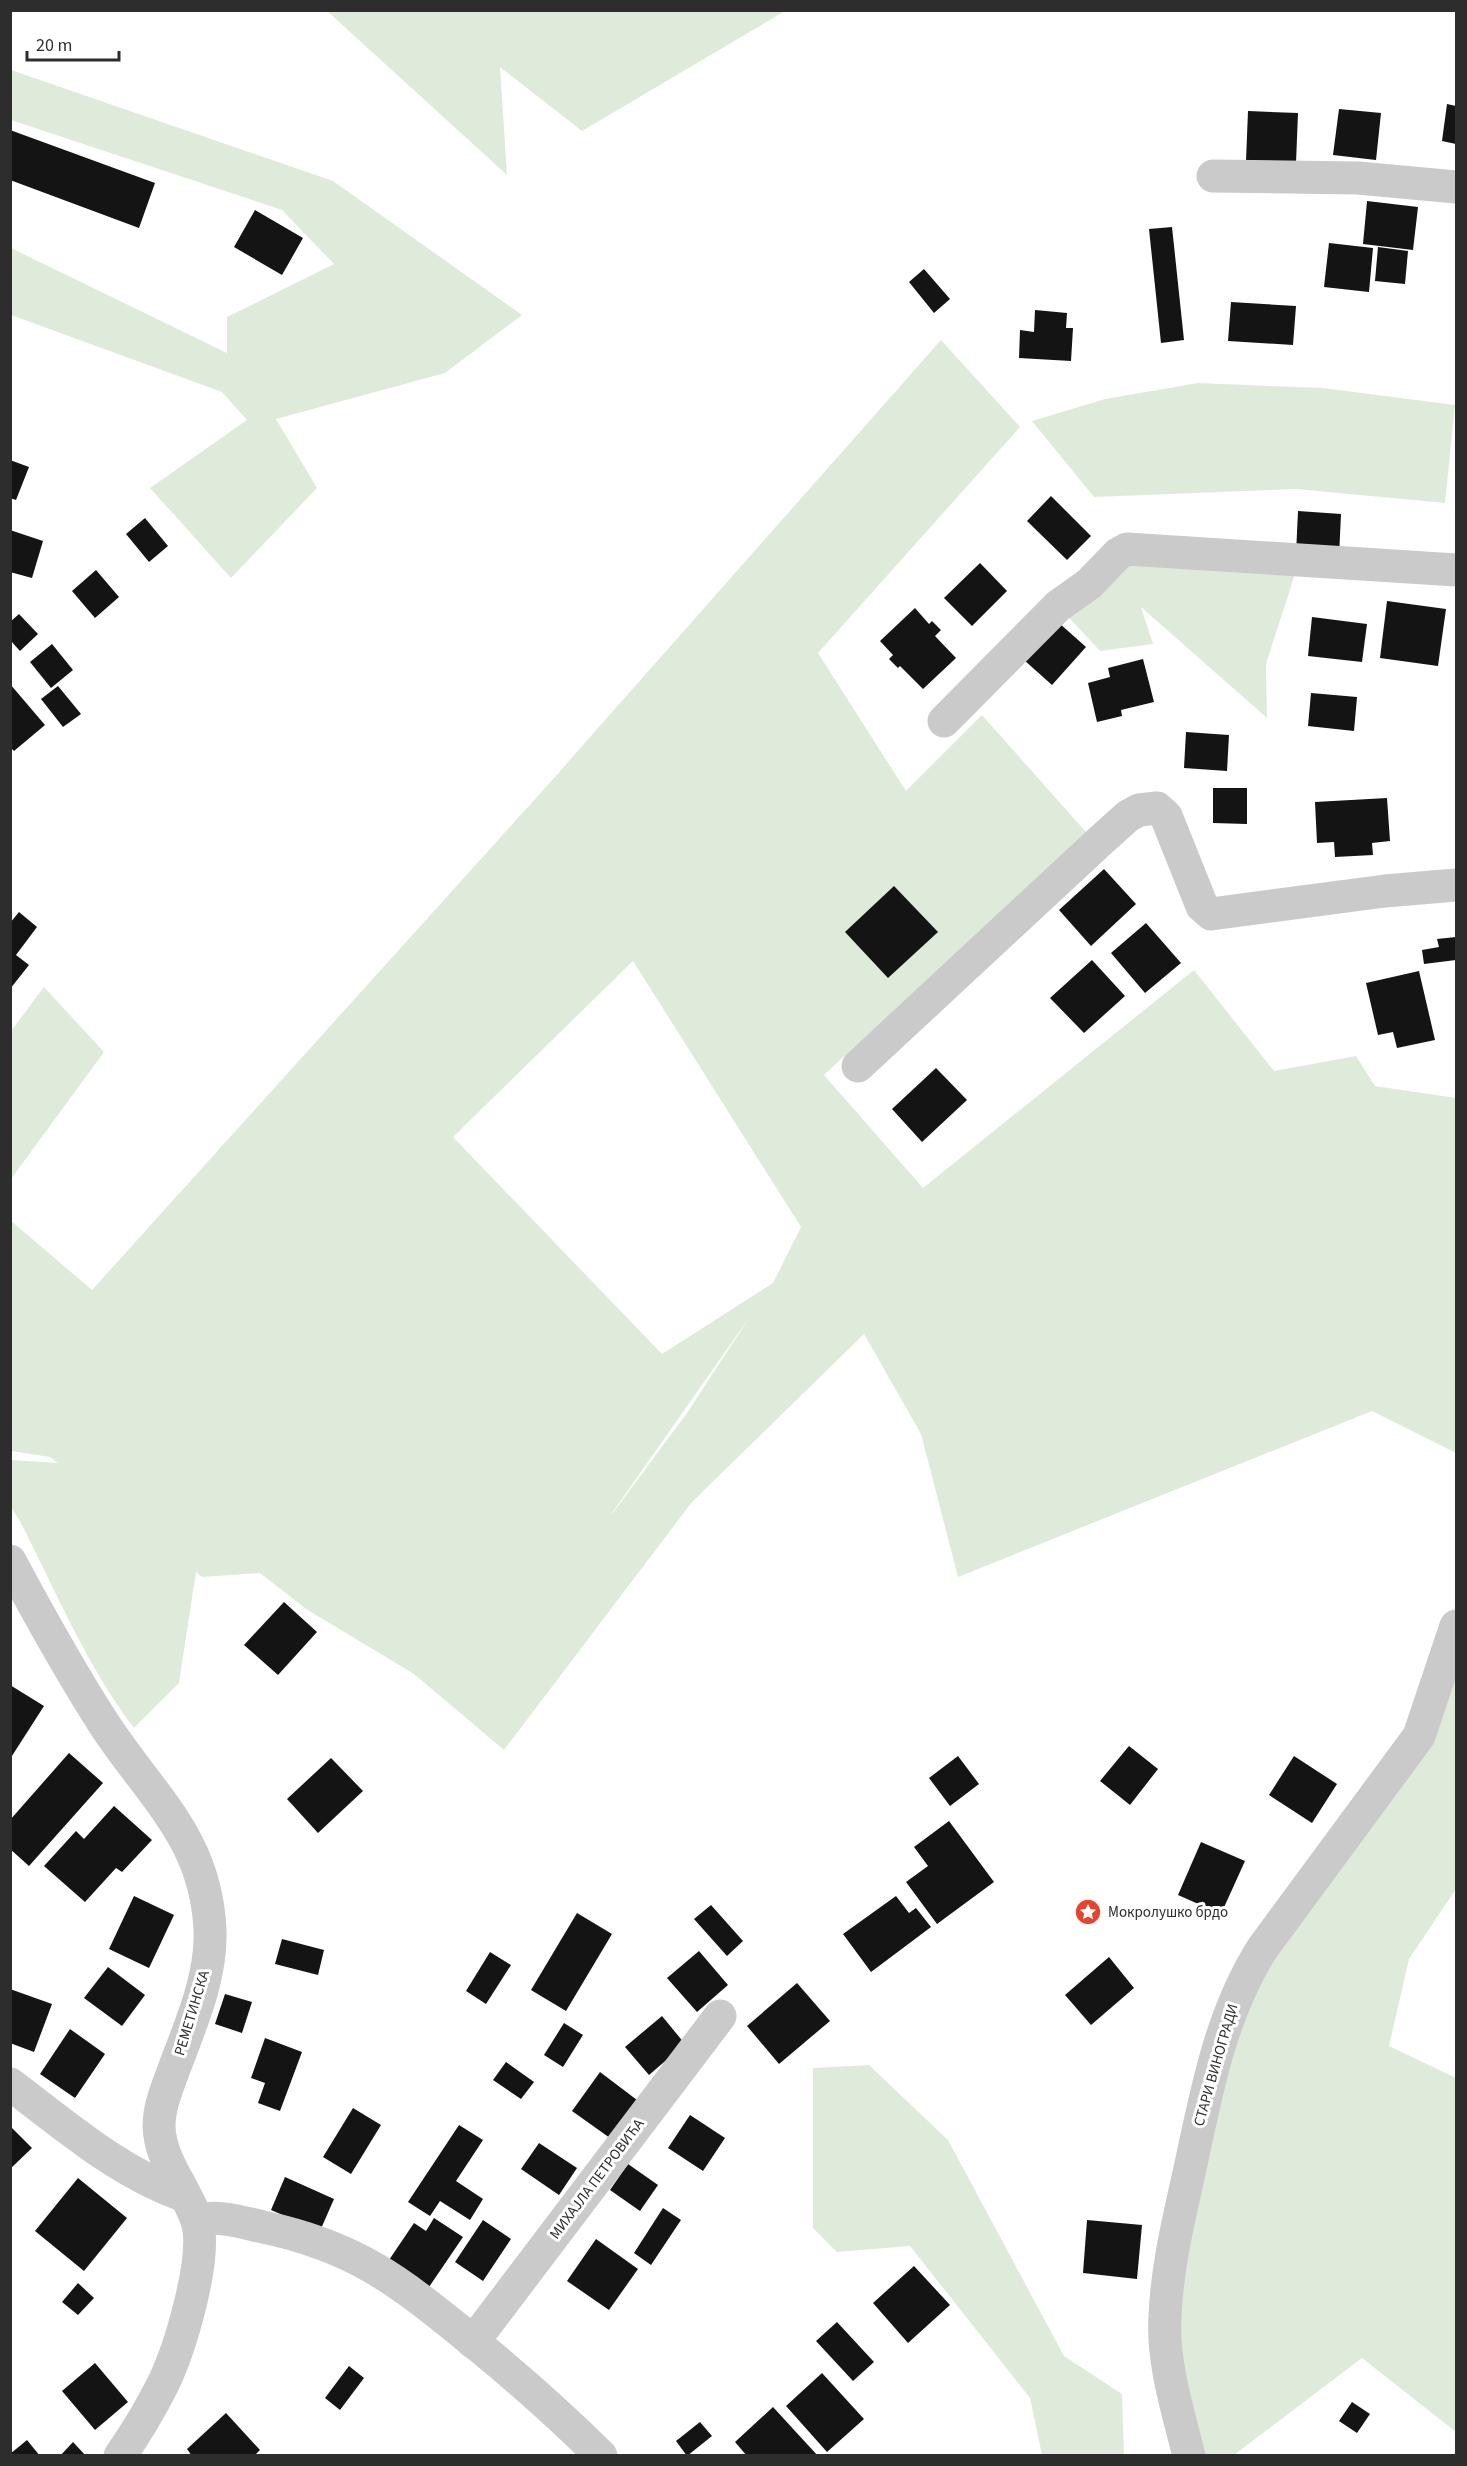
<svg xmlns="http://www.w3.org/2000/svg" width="1467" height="2466" viewBox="0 0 1467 2466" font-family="'Source Sans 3',sans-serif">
<rect width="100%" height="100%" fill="#fff"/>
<g fill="#dfebda" fill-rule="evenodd">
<path d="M 327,11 L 785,11 L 582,131 L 500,67 L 507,175 Z"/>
<path d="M 11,70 L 333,181 L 522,315 L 445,373 L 276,419 L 317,488 L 231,578 L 150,488 L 247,420 L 222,392 L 11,315 L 11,248 L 227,353 L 227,317 L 334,264 L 282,210 L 11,120 Z"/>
<path d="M 941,340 L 1020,427 L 818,653 L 906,791 L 982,715 L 1086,832 L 824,1075 L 923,1188 L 1194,970 L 1274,1071 L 1356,1056 L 1375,1086 L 1456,1098 L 1456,1453 L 1372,1411 L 958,1577 L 921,1434 L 864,1334 L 692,1502 L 504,1750 L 414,1674 L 306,1609 L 260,1573 L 202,1577 L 196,1572 L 179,1683 L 134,1728 C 87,1666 56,1592 21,1523 L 11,1507 L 11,1460 L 58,1463 L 50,1457 L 11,1451 L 10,1220 L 92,1290 L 545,788 ZM 633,961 L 801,1227 L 773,1283 L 662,1354 L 453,1137 ZM 751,1315 L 687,1413 L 612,1514 L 612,1513 Z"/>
<path d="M 1198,383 L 1323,388 L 1455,405 L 1445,503 L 1296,489 L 1094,497 L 1032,421 L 1105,399 Z"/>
<path d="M 1118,554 L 1296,571 L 1266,664 L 1267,718 L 1141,607 L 1153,644 L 1100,651 L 1058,606 Z"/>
<path d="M 44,987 L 104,1052 L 11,1179 L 11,1031 Z"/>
<path d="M 1456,1661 L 1456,1889 L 1409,1959 L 1389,2046 L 1456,2078 L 1456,2432 L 1362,2358 L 1234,2455 L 1195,2455 L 1171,2327 L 1230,1981 Z"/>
<path d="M 869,2065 L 948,2140 L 1064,2356 L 1122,2394 L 1124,2455 L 1042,2455 L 1030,2398 L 910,2246 L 837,2252 L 813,2228 L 813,2068 Z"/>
</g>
<g fill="#141414">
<path d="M 1447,104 L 1456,106 L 1456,144 L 1442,141 Z"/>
<path d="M 1339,109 L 1381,113 L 1376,160 L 1333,155 Z"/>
<path d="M 1248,111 L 1298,113 L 1296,163 L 1246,161 Z"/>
<path d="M 10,130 L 155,183 L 139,228 L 10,180 Z"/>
<path d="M 1367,201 L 1418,207 L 1413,250 L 1363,244 Z"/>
<path d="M 255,210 L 303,238 L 282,275 L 234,247 Z"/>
<path d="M 1172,227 L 1184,340 L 1161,343 L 1149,229 Z"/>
<path d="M 1329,243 L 1373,248 L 1369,292 L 1324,287 Z"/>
<path d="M 1378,247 L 1408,251 L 1405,284 L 1375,281 Z"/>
<path d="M 924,269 L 950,299 L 934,313 L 909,282 Z"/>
<path d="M 1231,302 L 1296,306 L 1293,345 L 1228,341 Z"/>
<path d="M 1035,310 L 1067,313 L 1066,328 L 1073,328 L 1071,361 L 1019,358 L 1020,330 L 1034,332 Z"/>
<path d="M 10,460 L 29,467 L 16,500 L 10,498 Z"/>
<path d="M 1051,496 L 1091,536 L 1067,560 L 1027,521 Z"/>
<path d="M 1298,511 L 1341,514 L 1339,557 L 1296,554 Z"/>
<path d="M 145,518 L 168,546 L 149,562 L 126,534 Z"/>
<path d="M 10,530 L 43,541 L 32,578 L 10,572 Z"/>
<path d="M 980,563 L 1007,591 L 972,626 L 944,598 Z"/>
<path d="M 96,570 L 119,597 L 95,618 L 72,591 Z"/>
<path d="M 1387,601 L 1446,609 L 1438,666 L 1380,658 Z"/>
<path d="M 915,608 L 929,624 L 932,621 L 941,630 L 935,636 L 956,658 L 923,689 L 900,666 L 898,668 L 889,659 L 893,655 L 880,641 Z"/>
<path d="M 19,614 L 38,634 L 20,651 L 10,640 L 10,622 Z"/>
<path d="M 1312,617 L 1367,624 L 1362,662 L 1308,656 Z"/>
<path d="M 1059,623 L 1086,647 L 1052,685 L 1024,660 Z"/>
<path d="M 52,644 L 73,670 L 51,688 L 30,662 Z"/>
<path d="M 1143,659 L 1154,702 L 1121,710 L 1122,716 L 1097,722 L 1088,683 L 1110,677 L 1108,668 Z"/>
<path d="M 10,684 L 45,725 L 14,751 L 10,747 Z"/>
<path d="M 58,686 L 81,714 L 63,727 L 41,699 Z"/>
<path d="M 1311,693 L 1357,697 L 1354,731 L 1308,726 Z"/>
<path d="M 1186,732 L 1229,735 L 1227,771 L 1184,768 Z"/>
<path d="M 1213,788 L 1247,788 L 1247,824 L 1213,823 Z"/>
<path d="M 1387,798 L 1390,841 L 1372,843 L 1373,855 L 1335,857 L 1334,842 L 1317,843 L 1315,802 Z"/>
<path d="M 1104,869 L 1136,904 L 1091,946 L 1059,910 Z"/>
<path d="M 894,886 L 938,932 L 888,978 L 845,932 Z"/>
<path d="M 19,912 L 37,927 L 16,955 L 29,965 L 10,989 L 10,923 Z"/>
<path d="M 1146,923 L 1181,963 L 1145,993 L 1111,953 Z"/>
<path d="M 1456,937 L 1456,960 L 1424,964 L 1422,950 L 1439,947 L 1437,939 Z"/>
<path d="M 1092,960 L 1125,996 L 1084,1033 L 1050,998 Z"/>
<path d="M 1419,971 L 1435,1040 L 1397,1048 L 1393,1032 L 1378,1035 L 1366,983 Z"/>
<path d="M 936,1068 L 967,1100 L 922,1142 L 892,1109 Z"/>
<path d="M 284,1602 L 317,1632 L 278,1675 L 244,1645 Z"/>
<path d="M 10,1685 L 44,1706 L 10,1759 Z"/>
<path d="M 1129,1746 L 1158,1769 L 1130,1805 L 1100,1781 Z"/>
<path d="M 69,1753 L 103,1783 L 29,1866 L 10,1849 L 10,1820 Z"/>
<path d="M 958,1756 L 979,1784 L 950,1806 L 929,1778 Z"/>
<path d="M 1294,1756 L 1337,1784 L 1312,1823 L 1269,1795 Z"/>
<path d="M 331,1758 L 363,1791 L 318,1833 L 287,1799 Z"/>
<path d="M 114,1806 L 152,1840 L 122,1872 L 116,1868 L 85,1902 L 44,1866 L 76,1831 L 84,1839 Z"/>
<path d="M 949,1821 L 994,1882 L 937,1924 L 906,1882 L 928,1866 L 914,1847 Z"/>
<path d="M 1201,1842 L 1245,1861 L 1221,1914 L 1178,1895 Z"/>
<path d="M 134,1896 L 174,1915 L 149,1968 L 109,1949 Z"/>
<path d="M 896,1896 L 909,1913 L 916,1908 L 931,1927 L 871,1972 L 843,1934 Z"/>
<path d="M 711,1905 L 743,1941 L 727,1956 L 694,1919 Z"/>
<path d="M 577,1913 L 612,1934 L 566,2011 L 531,1990 Z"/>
<path d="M 282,1939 L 324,1950 L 318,1975 L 275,1964 Z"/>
<path d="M 699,1951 L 728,1985 L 697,2012 L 667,1978 Z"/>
<path d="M 490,1952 L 511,1965 L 486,2004 L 466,1991 Z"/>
<path d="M 1109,1957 L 1134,1988 L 1091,2025 L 1065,1995 Z"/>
<path d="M 108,1967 L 145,1995 L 122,2026 L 84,1998 Z"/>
<path d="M 797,1983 L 830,2021 L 779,2064 L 747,2026 Z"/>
<path d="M 10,1989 L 52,2004 L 34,2052 L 10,2043 Z"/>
<path d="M 225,1994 L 252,2002 L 242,2033 L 215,2024 Z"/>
<path d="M 662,2016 L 685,2044 L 649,2075 L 625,2047 Z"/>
<path d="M 564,2023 L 583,2035 L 563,2067 L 544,2055 Z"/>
<path d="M 70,2029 L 105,2054 L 75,2098 L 40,2074 Z"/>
<path d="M 265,2038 L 302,2052 L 280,2111 L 258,2103 L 265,2083 L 251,2078 Z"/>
<path d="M 506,2062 L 534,2082 L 521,2099 L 493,2080 Z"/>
<path d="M 600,2072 L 637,2100 L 610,2138 L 572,2111 Z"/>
<path d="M 353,2108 L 381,2125 L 351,2174 L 323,2157 Z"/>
<path d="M 690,2115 L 725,2138 L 703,2171 L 668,2148 Z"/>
<path d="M 459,2125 L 483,2140 L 456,2181 L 483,2199 L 470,2220 L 440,2201 L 430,2216 L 408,2202 Z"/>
<path d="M 10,2126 L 32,2148 L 10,2169 Z"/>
<path d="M 539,2143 L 577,2168 L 559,2195 L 521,2169 Z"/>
<path d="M 628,2164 L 658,2185 L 640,2211 L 610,2190 Z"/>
<path d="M 285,2177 L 334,2199 L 320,2231 L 271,2210 Z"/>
<path d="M 78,2178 L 127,2218 L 84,2271 L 35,2231 Z"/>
<path d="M 663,2208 L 681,2220 L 651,2265 L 634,2253 Z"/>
<path d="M 434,2218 L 463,2237 L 429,2287 L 389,2260 L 414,2223 L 426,2231 Z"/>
<path d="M 483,2220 L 511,2239 L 483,2281 L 455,2262 Z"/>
<path d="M 1087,2220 L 1142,2225 L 1137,2279 L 1083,2273 Z"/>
<path d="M 596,2239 L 638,2269 L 609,2310 L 567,2281 Z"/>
<path d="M 914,2266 L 950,2305 L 908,2343 L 873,2303 Z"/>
<path d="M 78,2283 L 94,2298 L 78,2315 L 62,2302 Z"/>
<path d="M 837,2322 L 874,2362 L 853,2381 L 816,2341 Z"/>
<path d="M 95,2363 L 128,2402 L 95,2430 L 62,2391 Z"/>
<path d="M 349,2366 L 364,2378 L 340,2410 L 325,2398 Z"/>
<path d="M 822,2373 L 864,2419 L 827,2452 L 786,2406 Z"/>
<path d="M 1352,2402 L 1370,2414 L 1357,2433 L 1339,2421 Z"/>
<path d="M 773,2407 L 818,2456 L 747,2456 L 735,2442 Z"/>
<path d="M 226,2413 L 260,2450 L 254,2456 L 192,2456 L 187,2449 Z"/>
<path d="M 700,2422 L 712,2436 L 687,2456 L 676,2441 Z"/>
<path d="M 27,2440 L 40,2456 L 10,2456 L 10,2454 Z"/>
<path d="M 73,2442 L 86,2456 L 60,2456 Z"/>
</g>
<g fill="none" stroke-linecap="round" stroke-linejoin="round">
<g stroke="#cacaca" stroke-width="33">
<path d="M 1213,176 L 1358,178 L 1456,187"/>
<path d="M 944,721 L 1058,606 L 1089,584 L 1118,554 L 1127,549 L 1456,570"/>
<path d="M 858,1066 L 1098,843 L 1128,816 L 1139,810 L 1157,808 L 1166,816 L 1202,906 L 1211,914 L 1385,891 L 1456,885"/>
<path d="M 10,1561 C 40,1617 70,1671 104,1724 C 151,1796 206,1838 210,1930 C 212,1977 190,2026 174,2069 C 168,2086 159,2106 159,2126 C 160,2162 186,2188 197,2221 C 208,2257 180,2349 163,2384 C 151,2408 136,2433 120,2456"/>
<path d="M 10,2084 C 66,2126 119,2173 185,2196"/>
<path d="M 197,2220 C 220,2215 241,2222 263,2227 C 359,2247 402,2284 475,2343 C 519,2379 561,2416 601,2456"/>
<path d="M 473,2342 L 720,2016"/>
<path d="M 1189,2456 C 1178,2411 1162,2362 1165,2316 C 1167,2265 1180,2214 1191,2164 C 1207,2089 1221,2014 1262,1949 L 1419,1736 L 1456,1626"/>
</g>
</g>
<defs>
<g id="sight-disc" transform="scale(1.35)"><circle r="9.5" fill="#e6442c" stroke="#fff"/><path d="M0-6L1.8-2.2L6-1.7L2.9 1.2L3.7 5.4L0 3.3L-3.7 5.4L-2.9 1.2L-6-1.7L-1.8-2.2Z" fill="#fff"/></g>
</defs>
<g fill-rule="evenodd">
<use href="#sight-disc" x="1088" y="1912"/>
</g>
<g text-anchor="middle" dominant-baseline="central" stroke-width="6" stroke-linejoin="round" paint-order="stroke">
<g font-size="15" fill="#2d2d2d" stroke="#fff" text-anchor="start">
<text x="1108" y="1912">Мокролушко брдо</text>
</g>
<g font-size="15" fill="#2d2d2d" stroke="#fff">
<text transform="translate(192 2013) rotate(-73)">РЕМЕТИНСКА</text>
<text transform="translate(1216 2065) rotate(-74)">СТАРИ ВИНОГРАДИ</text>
<text transform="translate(597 2179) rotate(-53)">МИХАЈЛА ПЕТРОВИЋА</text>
</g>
</g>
<rect width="1467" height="2466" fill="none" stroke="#2d2d2d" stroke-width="24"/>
<path d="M27 51v9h92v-9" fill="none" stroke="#2d2d2d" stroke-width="3"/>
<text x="36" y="51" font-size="18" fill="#2d2d2d" stroke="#ffffff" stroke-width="4.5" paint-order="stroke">20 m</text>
</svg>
